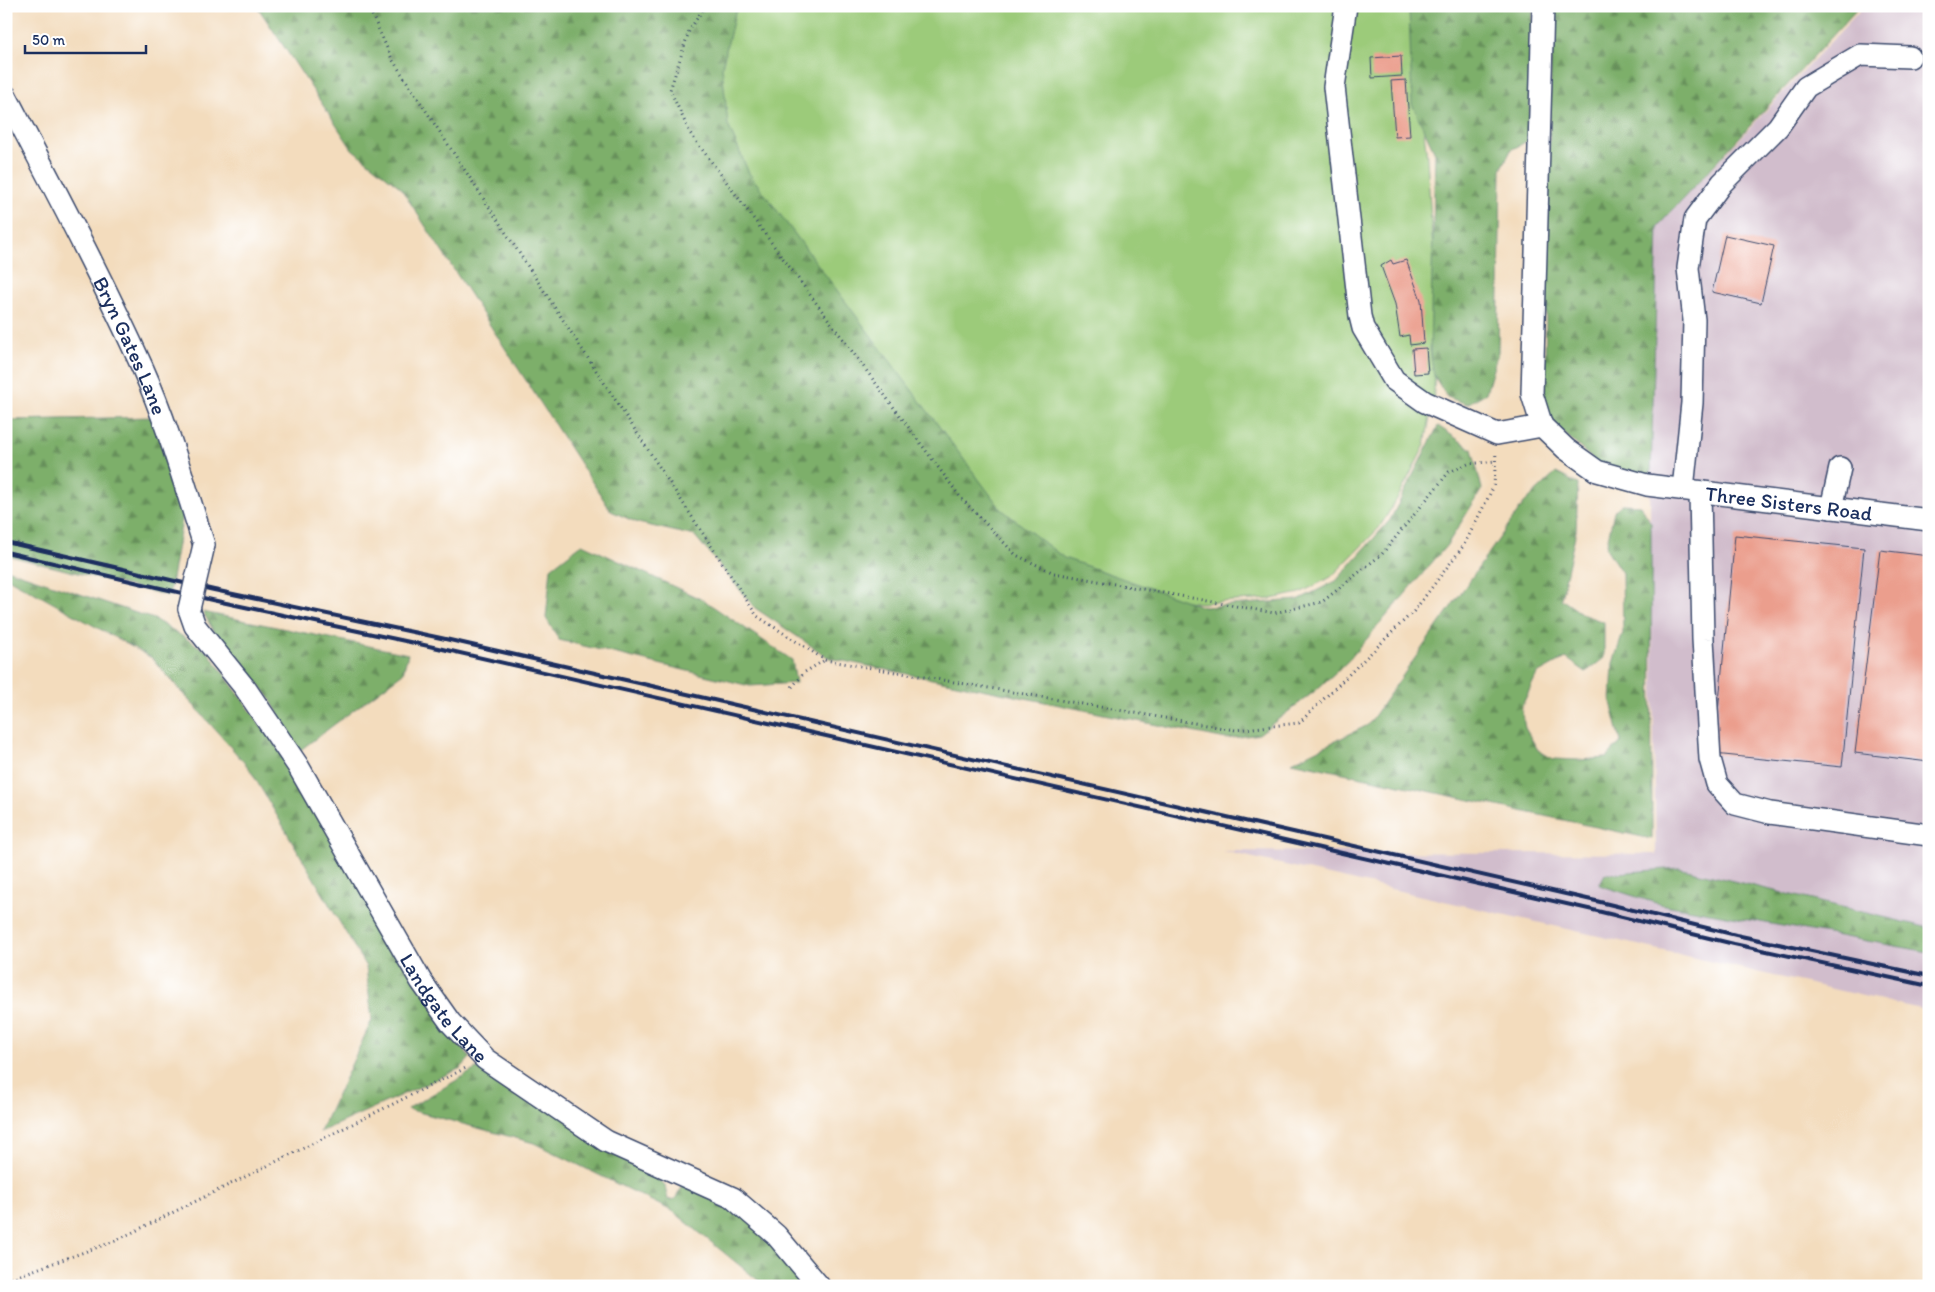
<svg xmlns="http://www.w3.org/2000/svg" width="1935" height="1292" viewBox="0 0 1935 1292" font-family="Itim,sans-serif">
<defs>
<pattern id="forest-firs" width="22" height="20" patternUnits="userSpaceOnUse" patternTransform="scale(1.25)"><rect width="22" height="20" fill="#7daf6a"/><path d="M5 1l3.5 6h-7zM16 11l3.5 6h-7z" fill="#668f5a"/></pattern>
</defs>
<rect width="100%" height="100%" fill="#fff"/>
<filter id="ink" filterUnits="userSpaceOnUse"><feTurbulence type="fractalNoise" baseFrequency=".02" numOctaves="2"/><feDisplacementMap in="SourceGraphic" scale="10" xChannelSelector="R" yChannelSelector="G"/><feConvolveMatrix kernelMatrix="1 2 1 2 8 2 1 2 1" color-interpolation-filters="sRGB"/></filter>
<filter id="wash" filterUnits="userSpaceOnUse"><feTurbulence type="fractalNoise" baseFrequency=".0096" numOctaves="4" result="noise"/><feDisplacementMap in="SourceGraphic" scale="20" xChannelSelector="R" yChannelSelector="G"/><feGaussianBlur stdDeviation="1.12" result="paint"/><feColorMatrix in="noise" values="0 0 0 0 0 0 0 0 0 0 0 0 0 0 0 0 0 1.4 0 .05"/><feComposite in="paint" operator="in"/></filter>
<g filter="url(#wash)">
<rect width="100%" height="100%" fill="#f3dcbd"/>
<path fill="#d1bdcc" d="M 1864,6 L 1929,6 L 1929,1011 L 1223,851 L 1656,854 L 1650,508 L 1658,226 Z"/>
<path fill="#9ccb7a" stroke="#5c7d6c" d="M 733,6 L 1415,6 L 1418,80 L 1427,158 L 1436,298 L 1434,393 L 1425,445 L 1400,494 L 1379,528 L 1331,577 L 1300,593 L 1271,599 L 1200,603 L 1162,597 L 1054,556 L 1003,518 L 751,185 L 727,132 L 718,85 Z"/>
<g fill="url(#forest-firs)" stroke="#4c6f64">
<path d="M 257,6 L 740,6 L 735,13 L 722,67 L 728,125 L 749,173 L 1001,509 L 1064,558 L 1204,607 L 1298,600 L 1336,581 L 1390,520 L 1438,426 L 1472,449 L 1482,489 L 1447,545 L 1348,661 L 1315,691 L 1259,734 L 1226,739 L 829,658 L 755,608 L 695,536 L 638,523 L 611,511 L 400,187 L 352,149 Z"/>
<path d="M 1409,6 L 1533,6 L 1529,140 L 1511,150 L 1501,170 L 1498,352 L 1486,393 L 1467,404 L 1447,397 L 1434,376 L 1430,352 L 1435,153 L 1412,104 Z"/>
<path d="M 1552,6 L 1860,6 L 1658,226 L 1651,475 L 1600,466 L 1544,415 Z"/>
<path d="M 154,417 L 184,509 L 169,596 L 6,555 L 6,420 Z"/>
<path d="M 1556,473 L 1578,484 L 1576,531 L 1561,599 L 1584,615 L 1604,622 L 1604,658 L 1586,672 L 1566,658 L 1537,674 L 1521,708 L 1525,728 L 1538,750 L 1553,759 L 1580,760 L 1606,758 L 1621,742 L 1611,702 L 1613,663 L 1623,633 L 1622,573 L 1606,548 L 1614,511 L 1622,504 L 1640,505 L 1651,523 L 1652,839 L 1292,762 L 1368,725 L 1524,503 Z"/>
<path d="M 582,544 L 705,601 L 792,660 L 796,683 L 750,686 L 559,640 L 546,618 L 551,568 Z"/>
<path d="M 6,569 L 154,619 L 208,652 L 286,760 L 470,1058 L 461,1068 L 320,1132 L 372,1020 L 366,967 L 249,768 L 152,658 L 6,577 Z"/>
<path d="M 203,612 L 408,654 L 403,673 L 299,751 L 269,697 L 241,660 L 214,632 Z"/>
<path d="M 1679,868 L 1929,928 L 1929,952 L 1659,904 L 1599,885 L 1605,874 Z"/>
<path d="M 476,1069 L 491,1070 L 643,1165 L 665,1186 L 668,1200 L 675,1199 L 686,1181 L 729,1199 L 817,1286 L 765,1286 L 674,1212 L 534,1143 L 407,1109 Z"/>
</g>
<g id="blocks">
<g fill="#eb9e8d">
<path d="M 1401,56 L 1402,76 L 1372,78 L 1371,58 Z"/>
<path d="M 1406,80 L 1410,136 L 1395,137 L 1391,81 Z"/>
<path d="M 1725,235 L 1774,246 L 1761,303 L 1712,292 Z"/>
<path d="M 1391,260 L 1393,264 L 1406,260 L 1421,300 L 1424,343 L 1410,345 L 1409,335 L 1400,337 L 1395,304 L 1381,266 Z"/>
<path d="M 1426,348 L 1428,373 L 1414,374 L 1412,349 Z"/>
<path d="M 1735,535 L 1864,548 L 1842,767 L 1714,754 Z"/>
<path d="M 1880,550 L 1929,556 L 1929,762 L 1855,753 Z"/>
</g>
</g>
</g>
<g filter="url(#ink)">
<use href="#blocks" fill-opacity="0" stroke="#3b496c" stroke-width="1"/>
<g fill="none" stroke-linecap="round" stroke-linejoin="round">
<g stroke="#3b496c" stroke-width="24">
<g id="minor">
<path d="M 1346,6 L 1334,87 L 1360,316 L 1363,328 L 1394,380 L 1425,402 L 1497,434 L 1542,426"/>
<path id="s1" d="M 1543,6 L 1532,394 L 1542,426 L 1566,449 L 1597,471 L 1647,485 L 1929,520"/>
<path id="s2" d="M 6,96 C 53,186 101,276 143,369 C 168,425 185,486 204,545"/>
<path d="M 1683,489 L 1692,403 L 1694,320 L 1688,268 L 1695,219 L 1722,183 L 1778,127 L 1806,87 L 1860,55 L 1910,57"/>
<path d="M 1700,492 L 1703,639 L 1710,759 L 1717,784 L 1735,804 L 1770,813 L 1929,835"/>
<path d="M 1831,508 L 1840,468"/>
<path id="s3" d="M 189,609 L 195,626 L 245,688 L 298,766 L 421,981 L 450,1022 L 485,1059 L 606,1141 L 733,1198 L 776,1235 L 819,1286"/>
</g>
</g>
<g stroke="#3b496c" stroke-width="3" stroke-dasharray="1 4" stroke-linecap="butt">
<path d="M 368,6 L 392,59 L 757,616 L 825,660 L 1235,730 L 1299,723 L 1414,611 L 1464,545 L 1494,486 L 1496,451"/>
<path d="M 705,6 L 689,31 L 670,90 L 690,133 L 961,498 L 1016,555 L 1054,573 L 1274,613 L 1322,602 L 1382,554 L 1449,472 L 1468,464 L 1496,461"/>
<path d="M 792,687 L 805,672 L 825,660"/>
<path d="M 6,1280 L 115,1241 L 468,1067"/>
</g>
<use href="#minor" stroke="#fff" stroke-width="21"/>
<g stroke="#1b2f5e" stroke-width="4">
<path d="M 6,542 L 214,590 L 441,638 L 1596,901 L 1736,935 L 1929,976"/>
<path d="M 6,552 L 212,600 L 438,648 L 1593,910 L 1734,944 L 1929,986"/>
</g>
<g stroke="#3b496c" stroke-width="24" stroke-linecap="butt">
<path id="minor-bridge" d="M 189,609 L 204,545"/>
</g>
<use href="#minor-bridge" stroke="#fff" stroke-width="21"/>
</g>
</g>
<g text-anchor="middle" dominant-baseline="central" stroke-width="4" stroke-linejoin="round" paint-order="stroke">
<g font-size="21" fill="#1b2f5e" stroke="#fff">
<text stroke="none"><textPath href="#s2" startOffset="279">Bryn Gates Lane</textPath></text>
<text stroke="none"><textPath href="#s1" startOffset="688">Three Sisters Road</textPath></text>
<text stroke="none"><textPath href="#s3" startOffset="475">Landgate Lane</textPath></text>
</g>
</g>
<rect width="1935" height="1292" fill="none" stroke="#fff" stroke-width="25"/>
<path d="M25 45v8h121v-8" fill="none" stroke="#1b2f5e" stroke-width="2.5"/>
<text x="32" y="45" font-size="15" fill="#1b2f5e" stroke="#ffffff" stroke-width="4" paint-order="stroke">50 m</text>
</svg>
